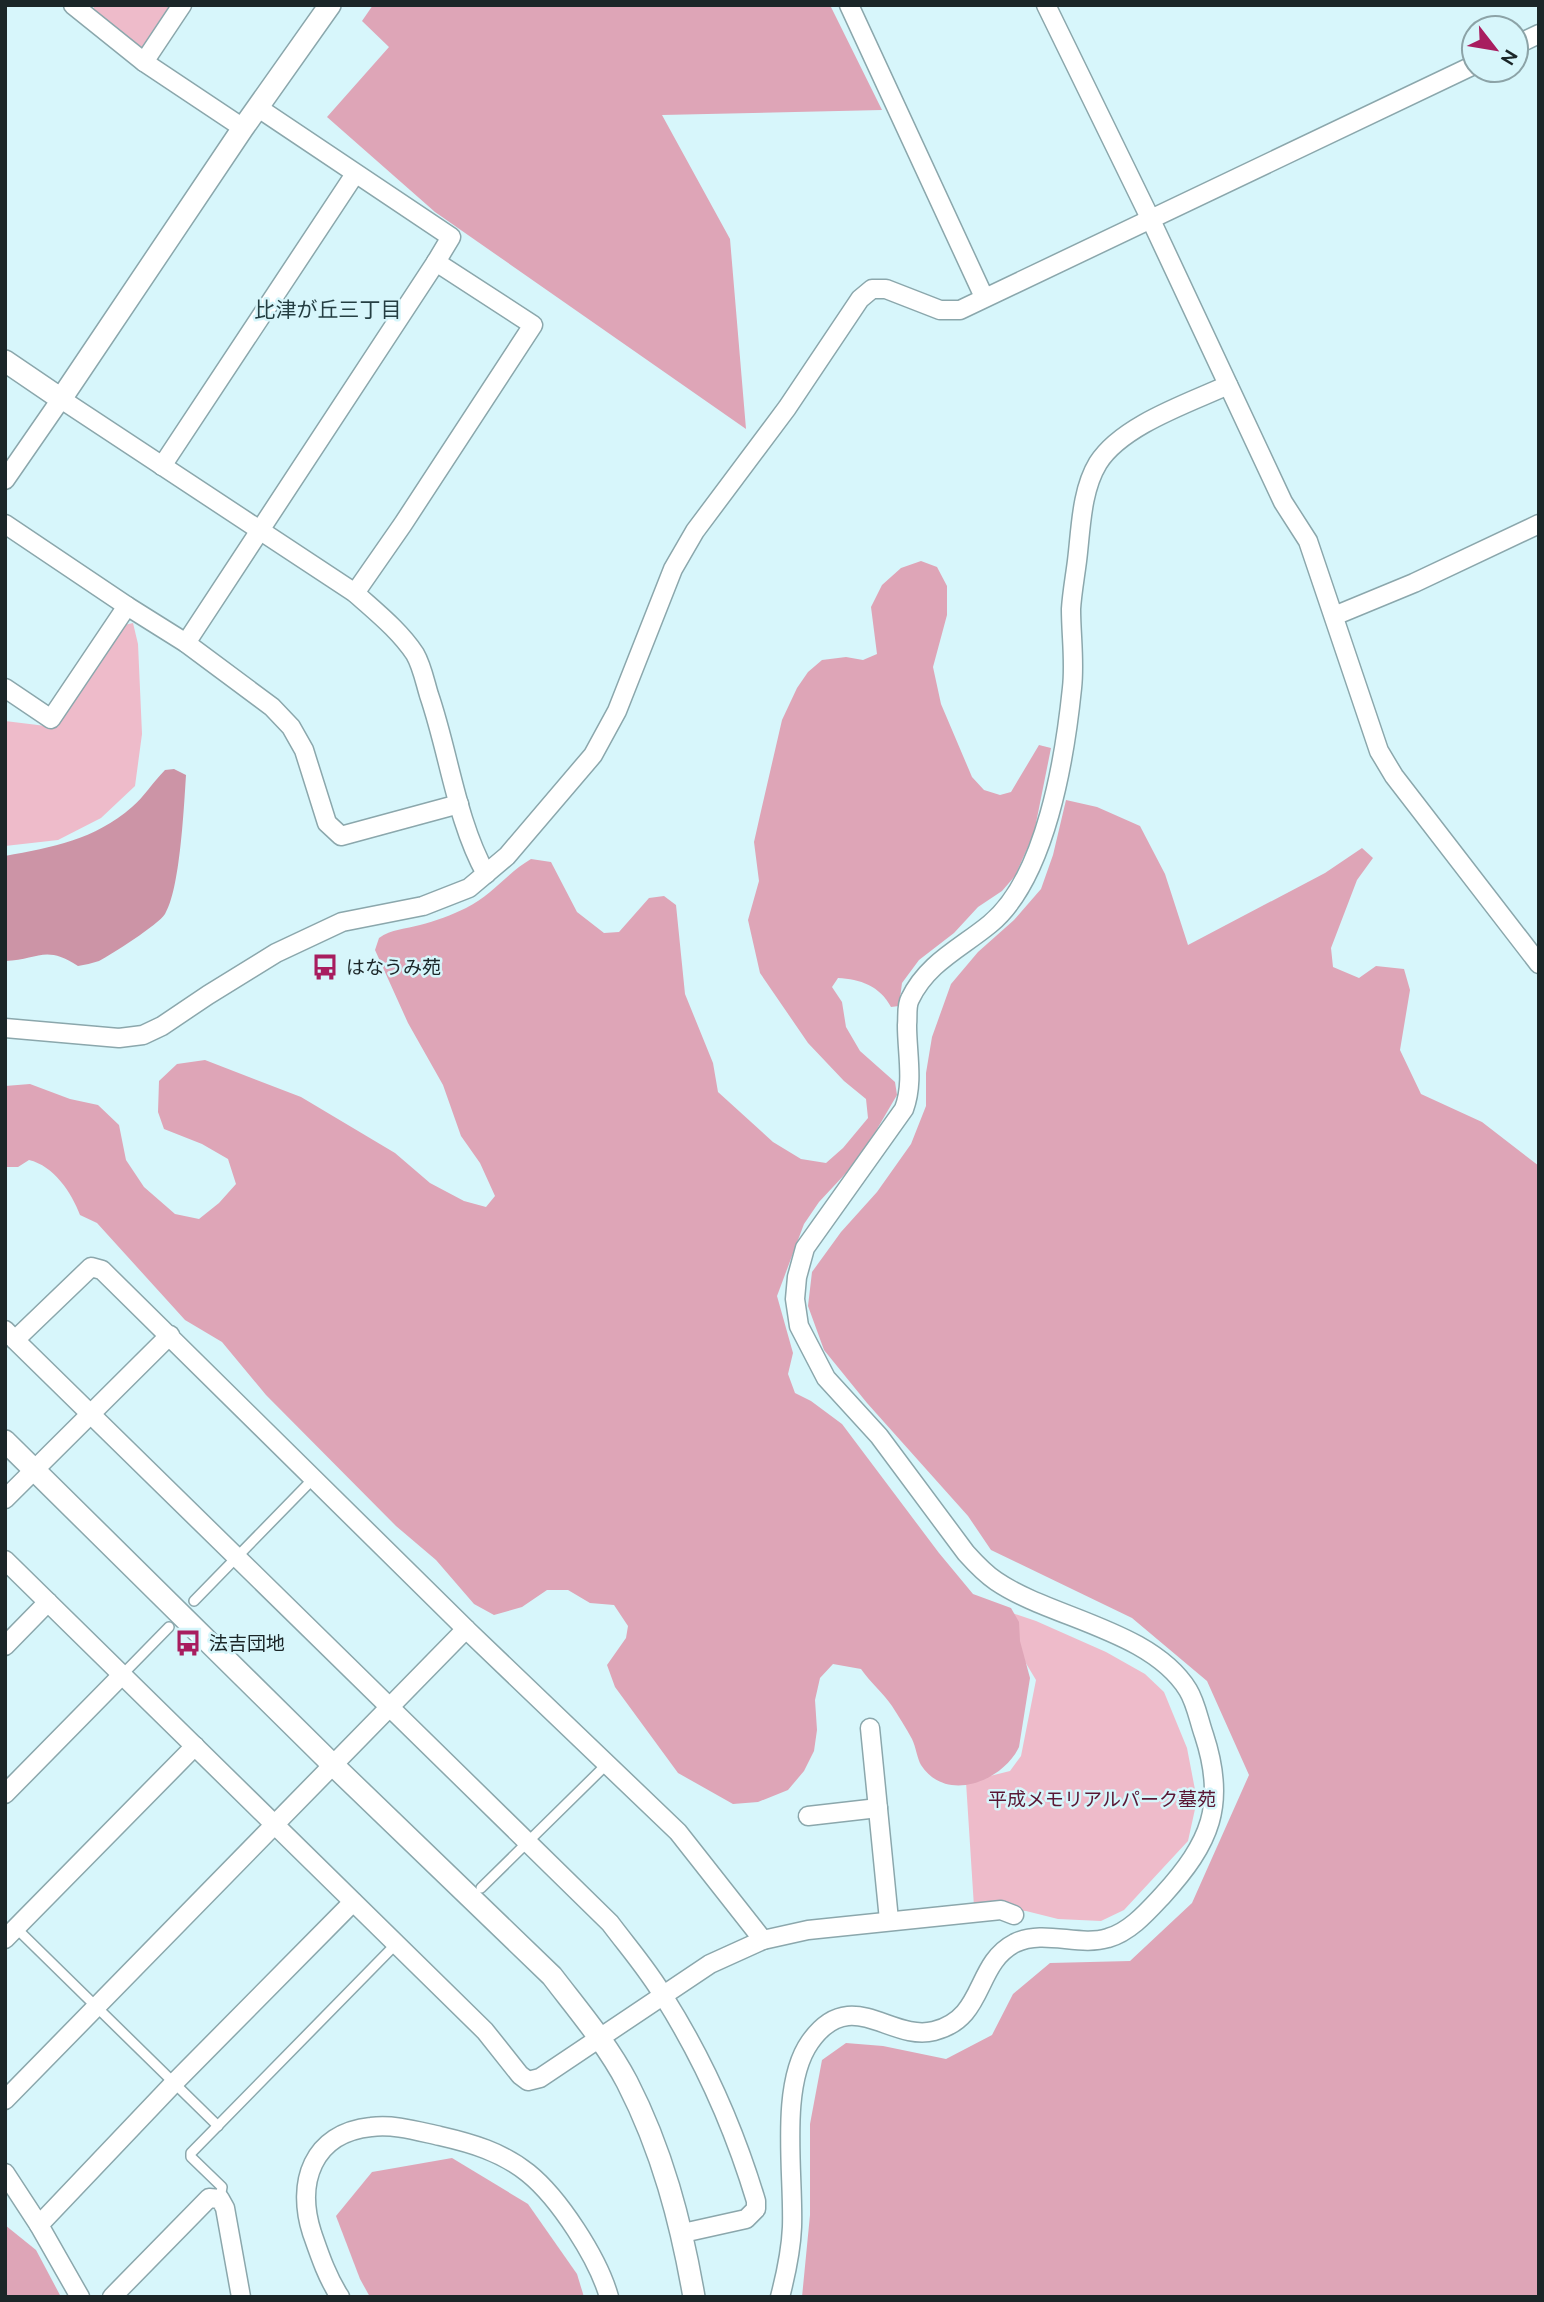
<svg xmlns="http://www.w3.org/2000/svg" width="1544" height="2302" viewBox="0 0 1544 2302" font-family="Ubuntu,'Noto Sans JP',sans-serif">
<rect width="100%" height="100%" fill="#d7f6fb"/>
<g fill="#eebbca">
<path d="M 95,5 L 173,5 L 141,54 L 91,13 Z"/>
<path d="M 133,623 L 138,644 L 142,734 L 135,786 L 101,818 L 58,840 L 5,846 L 5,721 L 54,727 L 124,625 Z"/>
<path d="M 1012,1613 L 1036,1621 L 1106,1652 L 1145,1674 L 1164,1692 L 1187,1748 L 1197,1800 L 1188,1841 L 1124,1910 L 1101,1921 L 1058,1919 L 1026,1911 L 974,1907 L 966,1782 L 1010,1771 L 1021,1756 L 1036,1680 L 1015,1645 Z"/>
</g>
<g fill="#dea5b7">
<path d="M 373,5 L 830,5 L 882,110 L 662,115 L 730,239 L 746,429 L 435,212 L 327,117 L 389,47 L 362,21 Z"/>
<path d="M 921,561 L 937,567 L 947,586 L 947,615 L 933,667 L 941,704 L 972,777 L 984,790 L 1000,795 L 1011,792 L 1039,745 L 1051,748 L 1034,833 L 1015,876 L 1002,891 L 978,907 L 954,933 L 919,960 L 902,983 L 899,1006 L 891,1007 C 880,986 860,979 838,978 L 832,987 L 842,1002 L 846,1027 L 860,1051 L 895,1082 L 897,1095 L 870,1141 L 846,1173 L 819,1202 L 804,1224 L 777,1296 L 793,1353 L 788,1374 L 795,1393 L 811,1401 L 842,1424 L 939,1553 L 973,1594 L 1011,1608 L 1019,1622 L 1020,1641 L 1030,1678 L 1019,1747 C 1003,1781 946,1804 921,1765 C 917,1758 916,1747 912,1739 C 906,1728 899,1717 892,1706 C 883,1693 870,1682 861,1669 L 833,1664 L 820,1678 L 815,1700 L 817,1730 L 814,1751 L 804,1771 L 788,1790 L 758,1802 L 733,1804 L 678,1773 L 615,1687 L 607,1665 L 626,1638 L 628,1626 L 614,1605 L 590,1603 L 568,1590 L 547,1590 L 522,1607 L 494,1615 L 474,1604 L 436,1560 L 396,1526 L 266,1395 L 222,1342 L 185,1320 L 97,1223 L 80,1215 C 71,1192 54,1166 29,1160 L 18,1167 L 5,1167 L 5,1086 L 30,1084 L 70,1099 L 98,1105 L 119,1125 L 126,1160 L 144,1187 L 175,1214 L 199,1219 L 219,1203 L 236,1184 L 228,1159 L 202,1144 L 164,1129 L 158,1112 L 159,1081 L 177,1064 L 205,1060 L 301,1097 L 395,1153 L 430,1183 L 464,1201 L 486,1207 L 495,1196 L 480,1163 L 461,1136 L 443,1085 L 408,1023 L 375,950 L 379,938 C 391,929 406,929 420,925 C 435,921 452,915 466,908 C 492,895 507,873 531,859 L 551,862 L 577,912 L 604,933 L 619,932 L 649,898 L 664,896 L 676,905 L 685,994 L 713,1063 L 718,1092 L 773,1142 L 801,1159 L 826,1163 L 843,1148 L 868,1118 L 866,1099 L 844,1081 L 808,1043 L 760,973 L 748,920 L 759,881 L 754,842 L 761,811 L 782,720 L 797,688 L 808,672 L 822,660 L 846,657 L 863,660 L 877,654 L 871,607 L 882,585 L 901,568 Z"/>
<path d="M 1066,800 L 1097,807 L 1140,826 L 1165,874 L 1188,945 L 1325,873 L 1362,848 L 1373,858 L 1357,880 L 1331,948 L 1333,967 L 1359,978 L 1376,966 L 1404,969 L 1410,990 L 1400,1050 L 1421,1094 L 1482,1122 L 1539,1166 L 1539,2297 L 802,2297 L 810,2215 L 810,2124 L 822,2060 L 846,2043 L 883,2046 L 946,2059 L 992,2035 L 1013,1994 L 1050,1963 L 1130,1961 L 1192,1903 L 1249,1775 L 1207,1681 L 1132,1618 L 991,1550 L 968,1516 L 867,1403 L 824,1350 L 808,1306 L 812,1272 L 841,1232 L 877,1192 L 911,1144 L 926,1106 L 926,1073 L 932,1037 L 951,984 L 978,952 L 1014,920 L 1041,889 L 1053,855 Z"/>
<path d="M 452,2158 L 528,2204 L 577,2274 L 584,2297 L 370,2297 L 360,2279 L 336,2216 L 372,2172 Z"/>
<path d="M 5,2225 L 36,2250 L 61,2297 L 5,2297 Z"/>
</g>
<path fill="#cc94a6" d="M 174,769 L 186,775 C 184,807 180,890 165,914 C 158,925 112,954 99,961 C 92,963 85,965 78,966 C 45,944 38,960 5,961 L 5,856 C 53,847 94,840 132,807 C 144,797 153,782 165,770 Z"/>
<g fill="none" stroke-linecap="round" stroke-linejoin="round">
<g stroke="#8ba7ac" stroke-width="12">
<g id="service">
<path d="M 194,1601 L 314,1478"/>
<path d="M 122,1675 L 169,1627"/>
<path d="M 481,1888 L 607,1764"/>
<path d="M 16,1928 L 218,2126"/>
<path d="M 220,2199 L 222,2187 L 191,2157 L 191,2153 L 396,1944"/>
</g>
</g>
<g stroke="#8ba7ac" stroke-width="21">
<g id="minor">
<path d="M 73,5 L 144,62 L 243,128"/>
<path d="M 849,5 L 984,297"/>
<path d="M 1046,5 L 1150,218 L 1283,502 L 1308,541 L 1379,751 L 1394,776 L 1539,964"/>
<path d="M 1516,45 L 1539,34"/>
<path d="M 144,62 L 182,5"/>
<path d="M 257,107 L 451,237 L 436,262 L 533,325 L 403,524 L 355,593"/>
<path d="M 162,466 L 355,174"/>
<path d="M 5,480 L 61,399 L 355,593 C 376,612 399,630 415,654 C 422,666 425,682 429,695 C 449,753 456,820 486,874"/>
<path d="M 5,524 L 127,606"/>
<path d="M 1334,616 L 1414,583 L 1539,524"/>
<path d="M 186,643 L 436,262"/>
<path d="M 5,688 L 51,719 L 127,606 L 186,643 L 272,707 L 291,727 L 304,750 L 327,823 L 341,836 L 459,804"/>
<path d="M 5,1028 L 119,1038 L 143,1035 L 162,1026 L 208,995 L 276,953 L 342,922 L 423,906 L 469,888 L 507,856 L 593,755 L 617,711 L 673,569 L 695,531 L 787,408 L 860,299 L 872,289 L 886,289 L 940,310 L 960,310 L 1474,65"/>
<path d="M 5,1330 L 15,1340 L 91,1267 L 102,1270 L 466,1629"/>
<path d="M 15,1340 L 610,1923 C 628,1947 649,1971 664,1997 C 705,2062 734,2128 756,2201 L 756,2209 L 746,2219 L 683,2233"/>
<path d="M 5,1499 L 170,1335"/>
<path d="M 5,1560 L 485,2031 L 520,2075 L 528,2081 L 540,2078 L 710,1964 L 763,1940 L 808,1930 L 1001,1910 L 1014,1915"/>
<path d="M 5,1646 L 48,1602"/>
<path d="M 870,1728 L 889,1920"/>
<path d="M 5,1794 L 122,1675"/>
<path d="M 808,1816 L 878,1808"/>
<path d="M 5,1939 L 195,1746"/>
<path d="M 5,2100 L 466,1629 L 678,1832 L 763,1940"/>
<path d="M 5,2173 L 39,2225"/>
<path d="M 80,2297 L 39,2225 L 174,2083 L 353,1902"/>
<path d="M 112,2297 L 209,2198 L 220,2199 L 225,2208 L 241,2297"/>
<path d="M 340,2297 C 327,2277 320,2256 312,2233 C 296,2183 312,2133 371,2127 C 394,2124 417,2131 440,2136 C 471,2143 502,2152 528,2173 C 559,2198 598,2258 609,2297"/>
<path d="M 780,2297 C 786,2274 791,2251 792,2227 C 794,2175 779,2086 810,2042 C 851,1984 890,2042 934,2031 C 986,2018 974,1964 1015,1943 C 1044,1929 1079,1947 1108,1938 C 1130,1932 1148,1911 1163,1895 C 1210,1843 1227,1805 1204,1735 C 1199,1721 1196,1703 1188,1690 C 1151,1630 1050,1618 996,1581 C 984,1573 975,1563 966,1553 L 879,1436 L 826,1378 L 799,1326 L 795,1299 L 797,1277 L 805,1248 L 904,1109 C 914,1082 907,1054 907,1025 C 908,1017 906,1006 910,999 C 927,963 961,948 990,924 C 1046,878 1065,757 1072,688 C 1075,662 1071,635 1071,609 C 1072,593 1075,577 1077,561 C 1081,529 1081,491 1098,463 C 1122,425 1189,403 1228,385"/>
</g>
</g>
<g stroke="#8ba7ac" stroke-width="24">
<g id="tertiary">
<path d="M 5,361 L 61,399 L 243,128 L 330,5"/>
<path d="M 5,1441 L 332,1764 L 552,1976 C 578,2010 607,2044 627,2082 C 662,2150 681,2222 694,2297"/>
</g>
</g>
<use href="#service" stroke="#fff" stroke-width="9"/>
<use href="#minor" stroke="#fff" stroke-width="18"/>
<use href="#tertiary" stroke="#fff" stroke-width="21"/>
</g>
<defs>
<g id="bus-bare" transform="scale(2.1)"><path d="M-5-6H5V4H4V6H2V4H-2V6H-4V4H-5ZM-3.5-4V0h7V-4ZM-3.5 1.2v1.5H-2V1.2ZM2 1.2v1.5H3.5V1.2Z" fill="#a81d5f" stroke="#d7f6fb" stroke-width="2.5" paint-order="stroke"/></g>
</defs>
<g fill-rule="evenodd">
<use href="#bus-bare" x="325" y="967"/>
<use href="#bus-bare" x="188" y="1643"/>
</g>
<g text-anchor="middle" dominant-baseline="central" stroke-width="5" stroke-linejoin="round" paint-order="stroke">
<g font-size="19" fill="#1b2628" stroke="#d7f6fb" text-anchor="start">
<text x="346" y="967">はなうみ苑</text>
<text x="209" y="1643">法吉団地</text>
</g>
<g font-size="19" fill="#5a1734" stroke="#d7f6fb">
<text x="1102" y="1799">平成メモリアルパーク墓苑</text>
</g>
<g font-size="21" fill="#243e42" stroke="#d7f6fb">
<text x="328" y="309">比津が丘三丁目</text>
</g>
</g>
<rect width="1544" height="2302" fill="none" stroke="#1b2628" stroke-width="14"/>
<g transform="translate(1495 49) rotate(121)"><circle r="33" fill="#d7f6fb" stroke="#8ca3a7" stroke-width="2"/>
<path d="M0-5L12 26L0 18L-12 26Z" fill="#a81d5f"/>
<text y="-10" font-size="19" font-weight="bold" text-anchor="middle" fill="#1b2628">N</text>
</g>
</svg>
